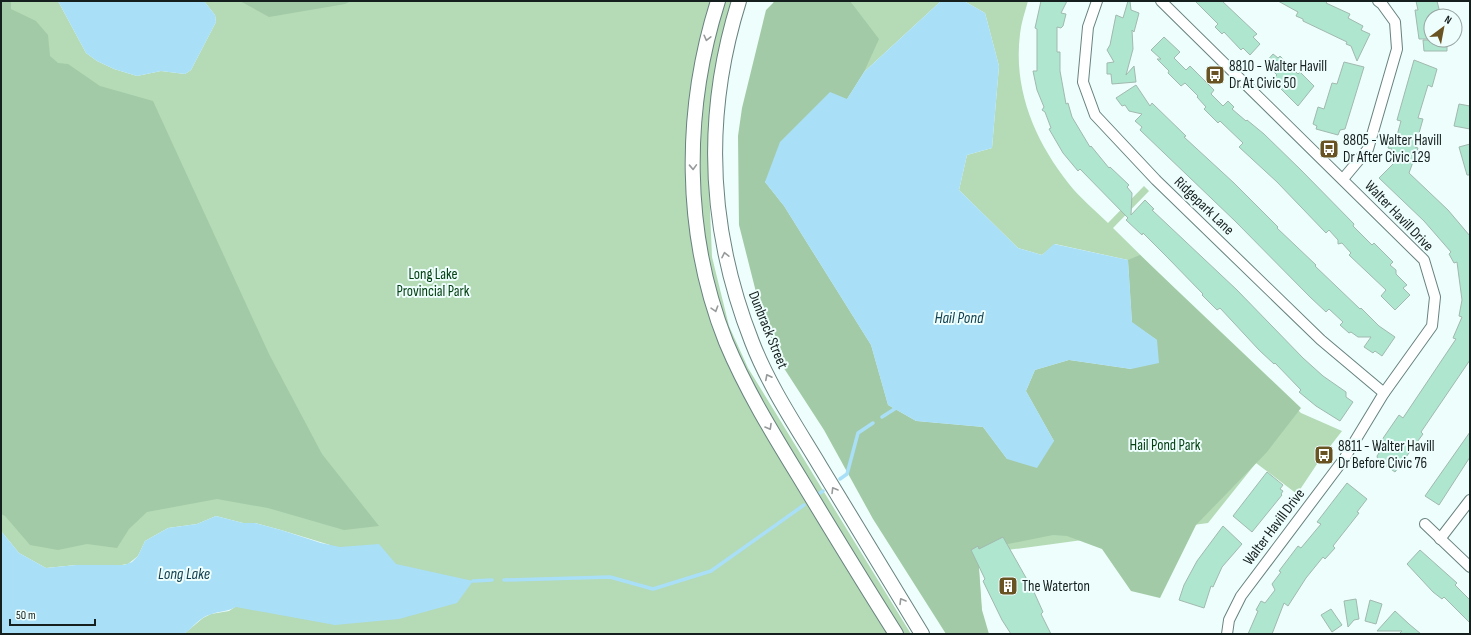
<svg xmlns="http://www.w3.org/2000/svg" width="1471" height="635" viewBox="0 0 1471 635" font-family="'Sofia Sans Condensed',sans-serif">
<rect width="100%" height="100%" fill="#edfefc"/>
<g fill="#b4dab6">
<path d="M 1,1 L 58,1 L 86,53 L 97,61 L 114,69 L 137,76 L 161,71 L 185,74 L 191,70 L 216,22 L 215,15 L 204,1 L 737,1 L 710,139 L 709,187 L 712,257 L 729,326 L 748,368 L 911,634 L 184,634 L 203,618 L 211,614 L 229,611 L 330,545 L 281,530 L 255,523 L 243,523 L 216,516 L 197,524 L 168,528 L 145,541 L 138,556 L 128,564 L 115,566 L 76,565 L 46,568 L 19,553 L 1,531 Z"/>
<path d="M 774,1 L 941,1 L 864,72 L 847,99 L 830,92 L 780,142 L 765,182 L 784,206 L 871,345 L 888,405 L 916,421 L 983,427 L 1007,459 L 1037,468 L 1054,441 L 1026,391 L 1035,370 L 1069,360 L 1131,369 L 1159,363 L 1157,340 L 1132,323 L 1128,260 L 1055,244 L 1042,255 L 1018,248 L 959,190 L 967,155 L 992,148 L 999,66 L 985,13 L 964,1 L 1028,1 C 1025,12 1021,23 1020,34 C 1013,90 1035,141 1069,184 C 1080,198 1095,210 1108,223 L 1144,186 L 1149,191 L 1113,228 L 1301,413 L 1342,431 L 1321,458 L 1297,494 L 1256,463 L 1208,523 L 978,554 L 983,634 L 958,634 C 923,578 889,521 855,465 C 824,414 791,362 770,306 C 733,209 740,98 774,1 Z"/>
</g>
<g fill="#a3caa6">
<path d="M 1,1 L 11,1 L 11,9 L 36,21 L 48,35 L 50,56 L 58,63 L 68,64 L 100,86 L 153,101 L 269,354 L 322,454 L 379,526 L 344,530 L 268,508 L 217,499 L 147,512 L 129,529 L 117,548 L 87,544 L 58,550 L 30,545 L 5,516 L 1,514 Z"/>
<path d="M 240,1 L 351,1 L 345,4 L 269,17 Z"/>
<path d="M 775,1 L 850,1 L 879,39 L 864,72 L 847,99 L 765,182 L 784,206 L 871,345 L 888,405 L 916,421 L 983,427 L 1007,459 L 1054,441 L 1026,391 L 1035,370 L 1069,360 L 1131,369 L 1157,340 L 1132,323 L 1128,260 L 1140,255 L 1301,408 L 1267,452 L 1196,525 L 1160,598 L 1131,591 L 1102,549 L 1067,536 L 1053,535 L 1008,544 L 979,568 L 982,610 L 989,634 L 946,634 L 873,519 L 824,430 L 778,359 L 757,296 L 739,225 L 738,136 L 742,108 L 766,10 Z"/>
</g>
<g fill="#aadff8">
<path d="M 58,1 L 204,1 L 215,15 L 216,22 L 191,70 L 185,74 L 161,71 L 137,76 L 114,69 L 97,61 L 86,53 Z"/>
<path d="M 941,1 L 964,1 L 985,13 L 999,66 L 992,148 L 967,155 L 959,190 L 1018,248 L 1042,255 L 1054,244 L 1128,260 L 1132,322 L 1157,340 L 1159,363 L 1131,369 L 1069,360 L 1035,370 L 1026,391 L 1054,441 L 1037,468 L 1007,459 L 983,427 L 916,421 L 888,405 L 871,345 L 784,206 L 765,182 L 780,142 L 830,92 L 847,99 L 864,72 Z"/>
<path d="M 216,516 L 243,523 L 255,523 L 281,530 L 321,543 L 340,547 L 379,544 L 396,564 L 473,581 L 457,603 L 399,619 L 335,625 L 236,607 C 227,612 220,611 212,614 C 200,616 193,628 184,634 L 1,634 L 1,531 L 19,553 L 46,568 L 76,565 L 124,565 L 132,562 L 138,556 L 145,541 L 168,528 L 197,524 Z"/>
</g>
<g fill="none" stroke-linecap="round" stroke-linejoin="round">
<g stroke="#aadff8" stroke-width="3.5">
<path d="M 882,417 L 896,408"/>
<path d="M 840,479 L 847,474 L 858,433 L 873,423"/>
<path d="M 820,493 L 823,491"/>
<path d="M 504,580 L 610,577 L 653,589 L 711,571 L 804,505"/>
<path d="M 473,581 L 492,580"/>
</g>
</g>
<g fill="#afe6cf" stroke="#a1b9ae">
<path d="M 1041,1 L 1067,1 L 1061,13 L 1066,14 L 1063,26 L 1061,28 L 1057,27 L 1057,52 L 1060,52 L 1060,71 L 1066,104 L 1068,103 L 1072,117 L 1090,147 L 1091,146 L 1109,168 L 1110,167 L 1129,185 L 1127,187 L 1132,193 L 1131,215 L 1145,200 L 1154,209 L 1152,210 L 1237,290 L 1303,358 L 1323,376 L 1346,392 L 1346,397 L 1353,402 L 1340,421 L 1316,406 L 1299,392 L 1301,390 L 1275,363 L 1274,364 L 1259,350 L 1220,308 L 1217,310 L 1202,295 L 1203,294 L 1167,257 L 1143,233 L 1142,235 L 1126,220 L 1128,218 L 1080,169 L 1078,171 L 1063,153 L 1049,129 L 1051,128 L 1045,112 L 1042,110 L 1044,107 L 1037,90 L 1033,71 L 1037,71 L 1037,29 L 1035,28 Z"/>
<path d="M 1128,1 L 1130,1 L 1131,10 L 1139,13 L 1134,32 L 1132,30 L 1133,49 L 1126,75 L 1134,66 L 1136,82 L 1112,84 L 1111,74 L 1107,74 L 1107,63 L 1114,62 L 1107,50 L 1110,45 L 1116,15 L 1123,18 Z"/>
<path d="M 1195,1 L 1222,1 L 1257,34 L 1253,37 L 1260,44 L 1250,55 L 1243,48 L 1241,50 L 1224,32 L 1222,34 L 1215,27 L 1218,24 Z"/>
<path d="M 1278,1 L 1328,1 L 1326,3 L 1350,14 L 1348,18 L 1363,26 L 1361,30 L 1370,34 L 1357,61 L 1351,46 L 1346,44 L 1347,42 L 1303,21 L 1303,19 L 1296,16 L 1298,12 Z"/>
<path d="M 1416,1 L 1437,1 L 1440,13 L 1431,15 L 1431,39 L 1419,39 L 1415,10 L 1418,10 Z"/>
<path d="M 1164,37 L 1180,52 L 1174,58 L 1186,70 L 1190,66 L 1214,90 L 1211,94 L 1223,106 L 1228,101 L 1234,107 L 1232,109 L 1246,121 L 1247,120 L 1264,134 L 1301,170 L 1354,224 L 1353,226 L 1372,245 L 1374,243 L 1393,262 L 1390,265 L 1396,270 L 1396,274 L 1407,285 L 1403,288 L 1410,295 L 1395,310 L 1381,296 L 1386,290 L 1349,255 L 1351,253 L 1342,243 L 1338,244 L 1338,240 L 1329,230 L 1326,233 L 1277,182 L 1239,147 L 1243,143 L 1220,121 L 1218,123 L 1204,109 L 1206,107 L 1197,97 L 1198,96 L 1185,83 L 1181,86 L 1168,73 L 1169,71 L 1157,59 L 1161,59 L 1151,50 Z"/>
<path d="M 1423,40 L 1447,40 L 1447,51 L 1424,51 Z"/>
<path d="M 1273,54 L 1278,58 L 1280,56 L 1298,74 L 1300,72 L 1314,86 L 1298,106 L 1272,80 L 1277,75 L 1265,63 Z"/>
<path d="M 1414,60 L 1437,69 L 1432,87 L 1428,85 L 1418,118 L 1423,119 L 1415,147 L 1418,148 L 1409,173 L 1448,210 L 1470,236 L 1470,360 L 1421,432 L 1423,434 L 1395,472 L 1378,460 L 1377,456 L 1381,450 L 1377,447 L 1399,415 L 1403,418 L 1456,339 L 1453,338 L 1462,317 L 1459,316 L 1462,300 L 1457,262 L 1454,263 L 1449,254 L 1451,252 L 1424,221 L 1379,178 L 1396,161 L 1389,159 L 1392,149 L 1388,148 L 1392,137 L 1396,139 L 1401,121 L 1397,120 Z"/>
<path d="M 1344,62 L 1364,67 L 1345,129 L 1340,130 L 1338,135 L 1316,129 L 1317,126 L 1313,124 L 1318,107 L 1324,109 L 1332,83 L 1337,84 Z"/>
<path d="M 1136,85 L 1150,106 L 1152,103 L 1186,136 L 1184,137 L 1234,183 L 1278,227 L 1277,228 L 1316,265 L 1315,266 L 1360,309 L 1361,308 L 1379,326 L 1395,337 L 1382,356 L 1375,351 L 1373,353 L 1364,347 L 1371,337 L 1358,337 L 1351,332 L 1349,333 L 1340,325 L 1343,322 L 1329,309 L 1326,312 L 1310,297 L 1235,221 L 1140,130 L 1142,127 L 1135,121 L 1142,114 L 1129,111 L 1125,105 L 1122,106 L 1116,98 Z"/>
<path d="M 1459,104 L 1470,106 L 1470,129 L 1454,126 Z"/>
<path d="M 1470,144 L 1470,175 L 1467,175 L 1459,147 Z"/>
<path d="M 1470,432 L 1470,457 L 1439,505 L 1425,496 Z"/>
<path d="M 1267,472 L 1283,485 L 1280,489 L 1283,491 L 1281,494 L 1282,495 L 1252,532 L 1233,516 Z"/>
<path d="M 1347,483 L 1367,499 L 1357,512 L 1359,513 L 1333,546 L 1335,548 L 1325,559 L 1323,557 L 1306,578 L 1288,606 L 1284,603 L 1272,634 L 1248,634 L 1258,611 L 1256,610 L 1261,601 L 1265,603 L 1275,590 L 1272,584 L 1281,572 L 1279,571 L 1298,546 L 1301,548 L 1321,524 L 1317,522 Z"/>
<path d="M 1223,526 L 1242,544 L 1222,567 L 1213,587 L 1211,586 L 1204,608 L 1179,600 L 1184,585 L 1197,561 Z"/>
<path d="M 1003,537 L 1034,592 L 1043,612 L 1041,614 L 1051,634 L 1011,634 L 1002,620 L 983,581 L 985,579 L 971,550 L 978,546 L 979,549 Z"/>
<path d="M 1420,550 L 1457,583 L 1455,585 L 1470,600 L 1470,623 L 1444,597 L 1442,599 L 1433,592 L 1407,564 Z"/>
<path d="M 1356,599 L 1359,619 L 1354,620 L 1348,627 L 1344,601 Z"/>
<path d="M 1370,600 L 1382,604 L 1376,624 L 1365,621 Z"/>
<path d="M 1331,609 L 1342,625 L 1332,632 L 1321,615 Z"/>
<path d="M 1395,611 L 1409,624 L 1421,634 L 1399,634 L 1402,631 L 1377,631 Z"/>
</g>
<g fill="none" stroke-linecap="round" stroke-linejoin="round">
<g stroke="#68827f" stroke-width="12">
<g id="minor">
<path d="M 1097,1 L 1088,27 L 1083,82 L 1095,115 L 1156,180 L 1321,340 L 1384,393"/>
<path d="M 1161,1 L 1424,260 L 1435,297 L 1432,326 L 1384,393 L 1344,459 L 1241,596 L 1229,620 L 1227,634"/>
<path d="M 1343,179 L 1368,149 L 1397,49 L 1395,22 L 1382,4 L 1378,1"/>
<path d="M 1425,524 L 1470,567"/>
<path d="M 1440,539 L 1470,500"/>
</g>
</g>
<g stroke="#68827f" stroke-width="16">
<g id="secondary">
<path d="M 718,1 C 683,111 683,234 726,342 C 746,390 773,434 800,478 C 832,531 863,582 896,634"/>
<path d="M 739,1 C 703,116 708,230 752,342 C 769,386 796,426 820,466 C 854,522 888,578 922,634"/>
</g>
</g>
<use href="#minor" stroke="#fff" stroke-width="10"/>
<use href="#secondary" stroke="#fff" stroke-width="14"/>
</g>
<defs><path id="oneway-chevron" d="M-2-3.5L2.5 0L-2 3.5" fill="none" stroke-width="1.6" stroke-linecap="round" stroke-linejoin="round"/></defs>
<g stroke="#969a9a">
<use href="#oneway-chevron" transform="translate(707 38) rotate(104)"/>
<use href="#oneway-chevron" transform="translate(693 167) rotate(88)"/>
<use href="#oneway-chevron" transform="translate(725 255) rotate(-102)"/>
<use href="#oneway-chevron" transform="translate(715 309) rotate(73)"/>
<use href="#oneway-chevron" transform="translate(768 377) rotate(-117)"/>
<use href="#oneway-chevron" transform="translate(769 427) rotate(60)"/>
<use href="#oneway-chevron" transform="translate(834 490) rotate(-121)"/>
<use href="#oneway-chevron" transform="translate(902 601) rotate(-121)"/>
</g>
<defs>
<g id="bus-square" transform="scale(1)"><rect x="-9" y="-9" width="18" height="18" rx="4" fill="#695322" stroke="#edfefc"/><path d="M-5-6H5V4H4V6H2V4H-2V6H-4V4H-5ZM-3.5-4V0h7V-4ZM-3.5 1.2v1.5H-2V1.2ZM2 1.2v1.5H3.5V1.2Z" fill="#fff"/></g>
<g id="building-square" transform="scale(1)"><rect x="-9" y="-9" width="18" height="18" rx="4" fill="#695322" stroke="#edfefc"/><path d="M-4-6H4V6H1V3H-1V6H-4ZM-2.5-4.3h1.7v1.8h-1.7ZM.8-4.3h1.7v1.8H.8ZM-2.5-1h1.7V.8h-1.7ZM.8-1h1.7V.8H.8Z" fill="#fff"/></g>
</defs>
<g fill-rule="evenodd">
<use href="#bus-square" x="1215" y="75"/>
<use href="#bus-square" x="1329" y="149"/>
<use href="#bus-square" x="1324" y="455"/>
<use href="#building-square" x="1008" y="586"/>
</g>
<g text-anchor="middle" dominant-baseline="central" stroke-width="4" stroke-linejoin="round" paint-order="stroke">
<g font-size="15" fill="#151f1e" stroke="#edfefc" text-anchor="start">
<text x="1229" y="66">8810 - Walter Havill<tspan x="1229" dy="17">Dr At Civic 50</tspan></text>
<text x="1343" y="140">8805 - Walter Havill<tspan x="1343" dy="17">Dr After Civic 129</tspan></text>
<text x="1338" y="446">8811 - Walter Havill<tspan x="1338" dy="17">Dr Before Civic 76</tspan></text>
<text x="1022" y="586">The Waterton</text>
</g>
<g font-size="15" fill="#151f1e" stroke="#edfefc">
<text transform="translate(1204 206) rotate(44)">Ridgepark Lane</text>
<text transform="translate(1399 216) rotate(46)">Walter Havill Drive</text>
<text transform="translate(768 330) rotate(68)">Dunbrack Street</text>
<text transform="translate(1274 527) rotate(-53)">Walter Havill Drive</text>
</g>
<g font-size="15" fill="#034012" stroke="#edfefc">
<text x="433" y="274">Long Lake<tspan x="433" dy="17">Provincial Park</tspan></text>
<text x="1165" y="445">Hail Pond Park</text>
</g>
<g font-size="16" font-style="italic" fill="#134051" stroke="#edfefc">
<text x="959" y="318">Hail Pond</text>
<text x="184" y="574">Long Lake</text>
</g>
</g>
<rect width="1471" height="635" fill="none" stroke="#151f1e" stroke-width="4"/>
<g transform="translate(1443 28) rotate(32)"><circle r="19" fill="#edfefc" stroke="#97a5a3"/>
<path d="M0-3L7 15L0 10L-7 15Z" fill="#695322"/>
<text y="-6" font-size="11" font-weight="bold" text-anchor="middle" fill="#151f1e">N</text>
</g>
<path d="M10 619v6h85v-6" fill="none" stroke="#151f1e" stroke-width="2"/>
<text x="16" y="619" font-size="12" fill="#151f1e" stroke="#edfefc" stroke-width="3" paint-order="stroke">50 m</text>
</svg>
